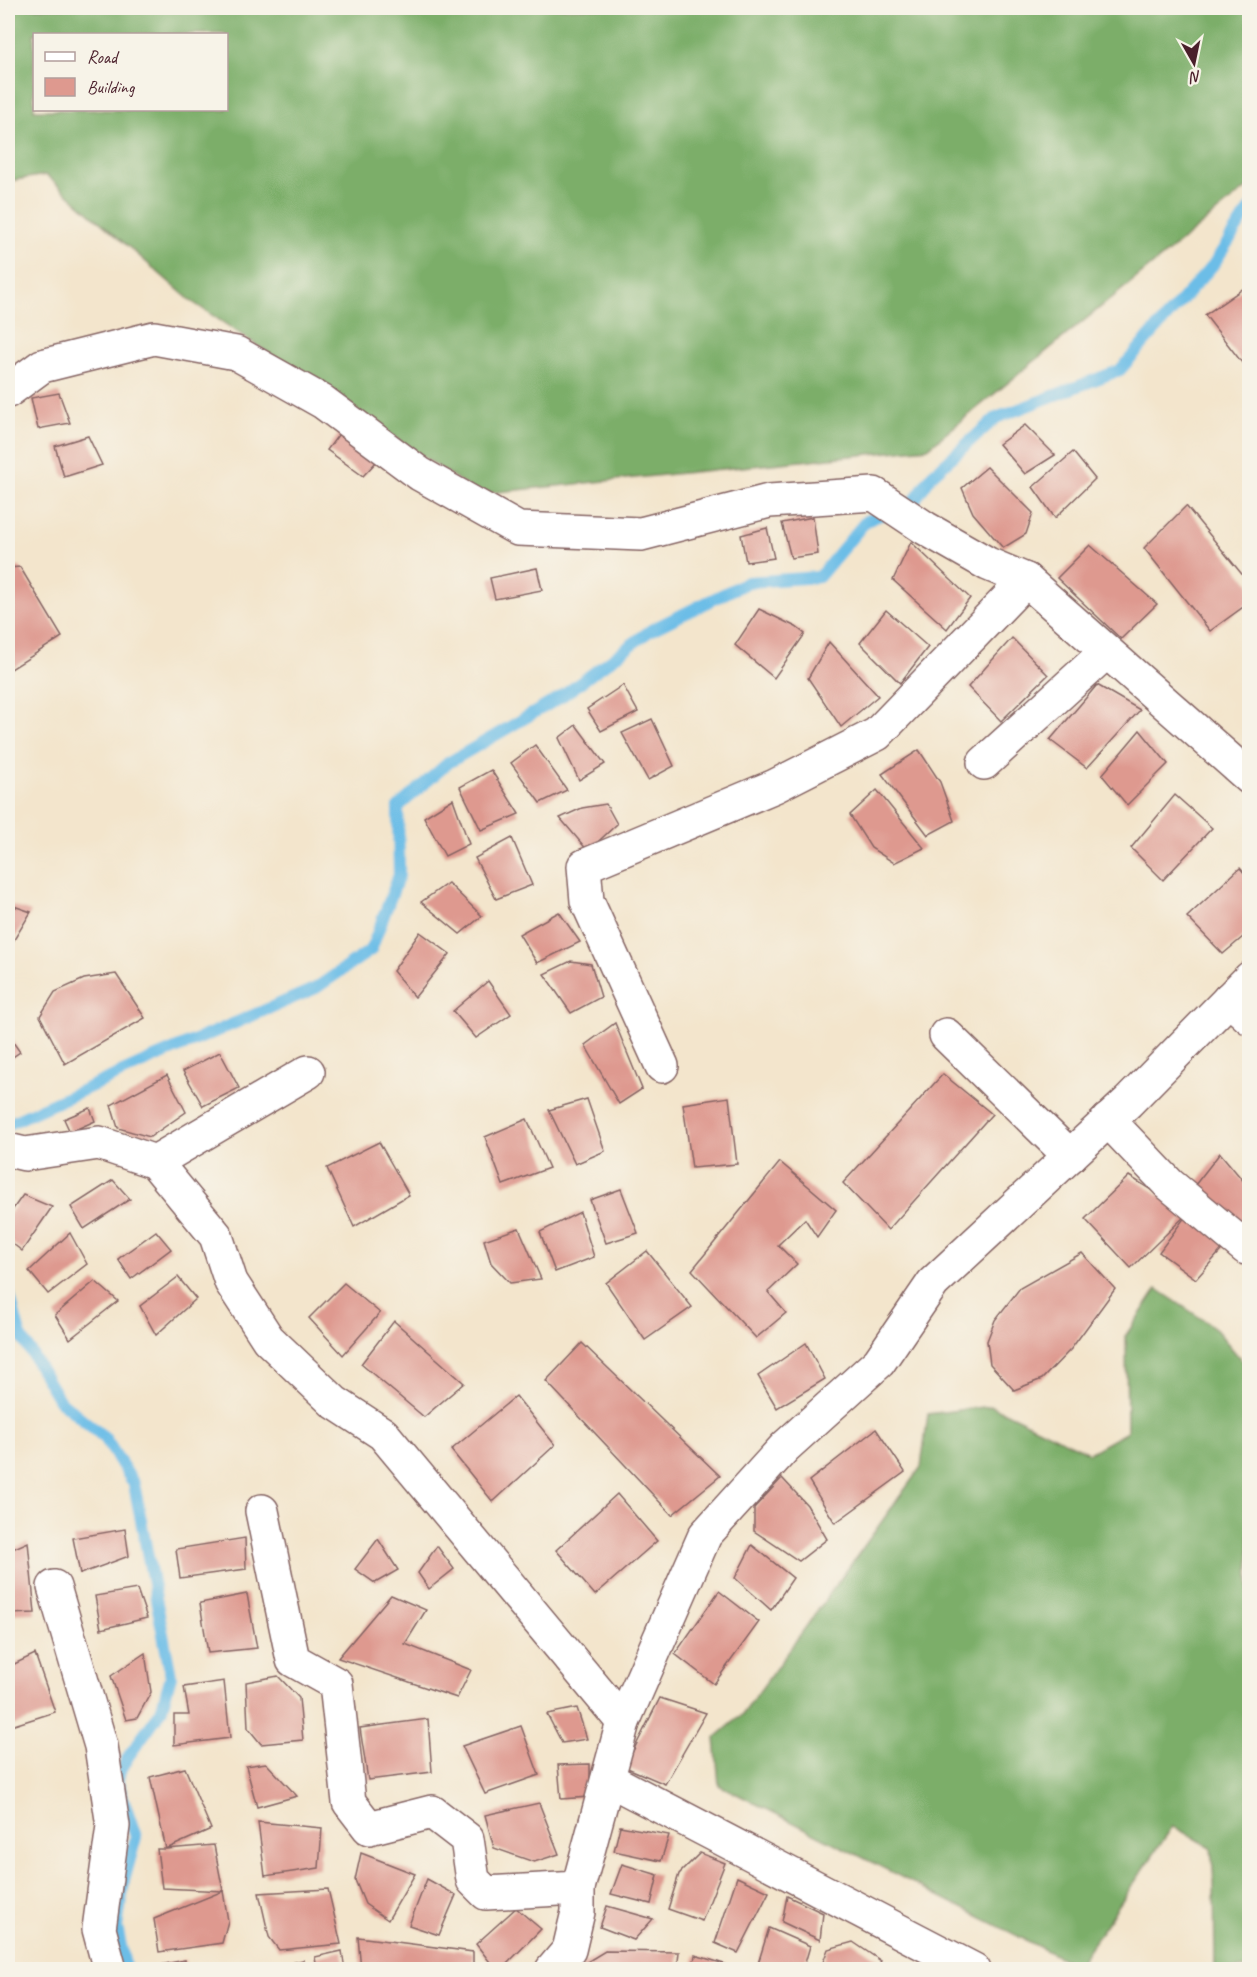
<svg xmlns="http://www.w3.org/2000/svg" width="1257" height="1977" viewBox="0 0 1257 1977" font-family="Caveat,sans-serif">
<rect width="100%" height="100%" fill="#f7f3e8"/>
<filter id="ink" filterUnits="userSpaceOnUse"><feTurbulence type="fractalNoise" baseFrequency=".0167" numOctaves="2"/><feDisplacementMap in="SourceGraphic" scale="12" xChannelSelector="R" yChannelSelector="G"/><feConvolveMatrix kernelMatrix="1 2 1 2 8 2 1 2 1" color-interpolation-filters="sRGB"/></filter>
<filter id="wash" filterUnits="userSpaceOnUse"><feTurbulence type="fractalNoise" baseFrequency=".008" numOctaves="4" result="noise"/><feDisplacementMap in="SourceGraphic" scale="24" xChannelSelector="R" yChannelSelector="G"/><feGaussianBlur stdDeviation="1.35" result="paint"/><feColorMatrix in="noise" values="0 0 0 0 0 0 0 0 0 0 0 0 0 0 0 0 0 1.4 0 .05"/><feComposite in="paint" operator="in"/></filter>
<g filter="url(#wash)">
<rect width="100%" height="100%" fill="#f3e5cc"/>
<g fill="#7cae69" stroke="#63664a" stroke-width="1.5" fill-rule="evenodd">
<path d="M 8,8 L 1249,8 L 1249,186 L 928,448 L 479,494 L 191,301 L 46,175 L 8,181 ZM 34,34 L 226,34 L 226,110 L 34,110 Z"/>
<path d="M 1157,1289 L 1214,1327 L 1249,1369 L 1249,1969 L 1215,1969 L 1214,1879 L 1211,1848 L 1173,1826 L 1077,1966 L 719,1785 L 715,1738 L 743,1714 L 921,1467 L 928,1414 L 992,1406 L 1089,1453 L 1127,1432 L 1126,1335 Z"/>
</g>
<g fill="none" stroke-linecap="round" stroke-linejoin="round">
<g stroke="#6cbde7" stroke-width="12">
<path d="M 8,1124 L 145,1062 L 316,988 L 371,950 L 399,875 L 398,807 L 448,763 L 561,697 L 651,630 L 748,582 L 819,577 L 866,521 L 914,501 L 932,475 L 996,418 L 1120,370 L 1213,265 L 1250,208"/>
<path d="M 8,1290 L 20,1334 L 59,1400 L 105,1438 L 134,1484 L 171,1676 L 161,1711 L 128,1757 L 117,1780 L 136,1837 L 124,1881 L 117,1927 L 126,1970"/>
</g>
</g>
<g id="blocks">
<g fill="#de998f">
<path d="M 1250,284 L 1250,373 L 1205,315 Z"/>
<path d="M 59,393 L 70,423 L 38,429 L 31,398 Z"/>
<path d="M 1025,425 L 1055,455 L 1025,474 L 999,444 Z"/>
<path d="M 341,431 L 377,461 L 363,476 L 327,450 Z"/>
<path d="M 88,436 L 102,465 L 64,477 L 55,446 Z"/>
<path d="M 1073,452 L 1095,479 L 1055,518 L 1033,487 Z"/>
<path d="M 987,467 L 1033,513 L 1026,534 L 1003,548 L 973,513 L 962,488 Z"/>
<path d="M 1186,506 L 1250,584 L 1250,602 L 1210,631 L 1144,548 Z"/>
<path d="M 813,517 L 818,554 L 791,558 L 782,523 Z"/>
<path d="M 767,528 L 774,558 L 746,562 L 741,535 Z"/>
<path d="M 911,542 L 970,598 L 947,629 L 893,580 Z"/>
<path d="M 1090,545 L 1157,604 L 1121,639 L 1057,578 Z"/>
<path d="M 20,567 L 62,637 L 8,671 L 8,568 Z"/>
<path d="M 537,568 L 542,590 L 495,599 L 490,578 Z"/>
<path d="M 759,609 L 796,627 L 805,634 L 774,678 L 735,645 Z"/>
<path d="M 886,610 L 928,647 L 900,683 L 860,643 Z"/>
<path d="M 1012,638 L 1048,675 L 1001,721 L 968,687 Z"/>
<path d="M 829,642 L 878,696 L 841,727 L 808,678 Z"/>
<path d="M 623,685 L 638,712 L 601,731 L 587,709 Z"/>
<path d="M 1097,685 L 1140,710 L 1087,768 L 1050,740 Z"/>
<path d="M 652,719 L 674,766 L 648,780 L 622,733 Z"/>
<path d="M 576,725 L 605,764 L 579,780 L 559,738 Z"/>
<path d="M 1140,730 L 1168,764 L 1127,805 L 1102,775 Z"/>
<path d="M 535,745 L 567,790 L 540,803 L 511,763 Z"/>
<path d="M 919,750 L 940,782 L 954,821 L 928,835 L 882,774 Z"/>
<path d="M 491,770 L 519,814 L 481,830 L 460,787 Z"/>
<path d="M 877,790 L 924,848 L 894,863 L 871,848 L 850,815 Z"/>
<path d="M 1175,795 L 1212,828 L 1163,880 L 1131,848 Z"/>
<path d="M 453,799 L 469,844 L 445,856 L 424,817 Z"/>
<path d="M 606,804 L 617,824 L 588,851 L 560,818 L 582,808 Z"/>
<path d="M 512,838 L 532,885 L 496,899 L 475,858 Z"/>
<path d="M 1240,868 L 1250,880 L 1250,931 L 1223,954 L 1187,917 Z"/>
<path d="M 448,883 L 482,916 L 460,934 L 421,902 Z"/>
<path d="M 8,904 L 31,912 L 9,948 L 8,947 Z"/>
<path d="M 559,912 L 580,942 L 537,963 L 519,934 Z"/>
<path d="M 420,932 L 450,954 L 415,997 L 393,971 Z"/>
<path d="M 571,961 L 591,964 L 601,997 L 571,1013 L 544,974 Z"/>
<path d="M 116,974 L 145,1018 L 65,1064 L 40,1016 L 55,992 L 84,979 Z"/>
<path d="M 488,981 L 511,1014 L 476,1038 L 453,1011 Z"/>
<path d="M 615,1023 L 642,1089 L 619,1104 L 585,1045 Z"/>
<path d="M 8,1035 L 20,1052 L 8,1060 Z"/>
<path d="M 220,1052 L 239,1088 L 203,1106 L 183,1071 Z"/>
<path d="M 943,1074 L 992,1114 L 888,1230 L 843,1183 Z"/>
<path d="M 167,1075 L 186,1112 L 150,1137 L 118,1128 L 111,1105 Z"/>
<path d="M 729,1097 L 737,1164 L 692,1168 L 683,1104 Z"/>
<path d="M 587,1099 L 605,1151 L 575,1164 L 549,1110 Z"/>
<path d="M 90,1108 L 95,1121 L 70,1132 L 64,1119 Z"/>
<path d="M 527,1119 L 549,1168 L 503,1185 L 485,1137 Z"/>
<path d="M 379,1142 L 409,1195 L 354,1227 L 327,1168 Z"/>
<path d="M 1220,1153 L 1250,1189 L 1250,1218 L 1237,1232 L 1195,1185 Z"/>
<path d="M 780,1162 L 836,1210 L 817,1237 L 805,1219 L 778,1245 L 797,1264 L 768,1292 L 786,1313 L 756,1338 L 692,1270 Z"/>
<path d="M 1129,1176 L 1188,1213 L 1131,1268 L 1085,1219 Z"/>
<path d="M 113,1180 L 130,1199 L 84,1229 L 71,1207 Z"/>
<path d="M 621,1189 L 638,1233 L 606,1243 L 590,1200 Z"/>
<path d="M 23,1195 L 52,1207 L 22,1251 L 8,1240 L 8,1216 Z"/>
<path d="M 580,1212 L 594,1257 L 555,1272 L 540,1232 Z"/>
<path d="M 1188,1213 L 1226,1245 L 1196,1279 L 1159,1252 Z"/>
<path d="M 519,1228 L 541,1279 L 510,1283 L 491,1263 L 484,1240 Z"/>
<path d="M 156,1231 L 171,1249 L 131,1279 L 118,1259 Z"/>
<path d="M 70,1233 L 87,1264 L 48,1294 L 29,1271 Z"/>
<path d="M 647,1251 L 692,1307 L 645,1340 L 606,1283 Z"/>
<path d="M 1082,1253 L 1115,1289 L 1071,1349 L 1042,1379 L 1014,1390 L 990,1364 L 987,1341 L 995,1320 L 1020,1288 Z"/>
<path d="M 178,1277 L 196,1299 L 156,1335 L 140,1306 Z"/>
<path d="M 95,1281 L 118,1301 L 70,1339 L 55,1315 Z"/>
<path d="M 344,1283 L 380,1313 L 343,1355 L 309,1318 Z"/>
<path d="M 394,1321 L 464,1383 L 424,1417 L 361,1364 Z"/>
<path d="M 582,1343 L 720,1476 L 672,1515 L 546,1381 Z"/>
<path d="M 806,1343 L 825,1379 L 777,1408 L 758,1376 Z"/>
<path d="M 516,1396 L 555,1445 L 493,1502 L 451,1450 Z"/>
<path d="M 876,1429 L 905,1472 L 835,1523 L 809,1481 Z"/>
<path d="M 782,1478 L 807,1505 L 827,1539 L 799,1561 L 754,1531 L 754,1508 Z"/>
<path d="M 617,1494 L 657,1541 L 595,1595 L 556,1550 Z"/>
<path d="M 125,1529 L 129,1556 L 80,1574 L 73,1538 Z"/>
<path d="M 245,1538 L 246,1569 L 180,1578 L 176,1549 Z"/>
<path d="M 378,1539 L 398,1570 L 375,1583 L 355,1569 Z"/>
<path d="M 28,1542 L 35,1613 L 8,1614 L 8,1551 Z"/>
<path d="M 752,1545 L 793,1578 L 771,1610 L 735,1578 Z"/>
<path d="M 437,1546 L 454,1569 L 429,1589 L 418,1573 Z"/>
<path d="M 137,1589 L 147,1618 L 101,1629 L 95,1596 Z"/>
<path d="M 719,1591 L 759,1622 L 714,1684 L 675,1654 Z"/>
<path d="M 247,1594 L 257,1648 L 208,1653 L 200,1603 Z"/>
<path d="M 391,1595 L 426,1610 L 405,1644 L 471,1670 L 457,1698 L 338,1658 Z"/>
<path d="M 145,1653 L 151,1692 L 137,1718 L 126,1720 L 111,1676 Z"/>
<path d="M 35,1654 L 55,1712 L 8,1727 L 8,1667 Z"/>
<path d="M 278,1676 L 299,1698 L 303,1740 L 261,1744 L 248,1728 L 246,1682 Z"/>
<path d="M 224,1681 L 230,1738 L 174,1745 L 174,1715 L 189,1715 L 184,1687 Z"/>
<path d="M 660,1698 L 706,1713 L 665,1784 L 625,1767 Z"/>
<path d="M 577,1708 L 587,1739 L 562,1743 L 547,1714 Z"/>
<path d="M 428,1719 L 432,1772 L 368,1780 L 360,1728 Z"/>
<path d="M 521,1726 L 539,1775 L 485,1794 L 462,1746 Z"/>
<path d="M 266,1763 L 297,1796 L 257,1807 L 246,1766 Z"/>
<path d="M 590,1764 L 590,1797 L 561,1799 L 558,1765 Z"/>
<path d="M 185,1768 L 211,1829 L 166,1849 L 214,1845 L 223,1891 L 162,1888 L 157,1849 L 166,1849 L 150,1777 Z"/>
<path d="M 539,1803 L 559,1854 L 534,1862 L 494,1848 L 485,1815 Z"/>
<path d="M 258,1822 L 322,1828 L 319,1868 L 265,1876 Z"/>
<path d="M 620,1826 L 669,1835 L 661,1861 L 614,1851 Z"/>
<path d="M 361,1853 L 415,1874 L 388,1920 L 365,1904 L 355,1880 Z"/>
<path d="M 700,1853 L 725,1863 L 702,1921 L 668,1909 L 679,1874 Z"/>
<path d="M 622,1864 L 658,1875 L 651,1904 L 611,1894 Z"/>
<path d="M 737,1877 L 769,1892 L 738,1953 L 715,1943 Z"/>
<path d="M 427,1879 L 456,1895 L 439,1935 L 409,1925 Z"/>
<path d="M 328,1889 L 341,1944 L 279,1950 L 269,1937 L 259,1893 Z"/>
<path d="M 223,1891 L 228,1921 L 222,1943 L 159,1952 L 154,1919 Z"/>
<path d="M 787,1896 L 823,1913 L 820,1940 L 782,1922 Z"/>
<path d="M 607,1906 L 653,1919 L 634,1940 L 600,1927 Z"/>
<path d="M 516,1908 L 541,1929 L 501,1970 L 496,1970 L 476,1944 Z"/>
<path d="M 769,1928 L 810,1946 L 803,1970 L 756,1970 Z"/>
<path d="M 358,1937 L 473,1952 L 473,1970 L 361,1970 Z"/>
<path d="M 853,1942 L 881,1961 L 875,1970 L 820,1970 L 828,1949 Z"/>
<path d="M 342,1951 L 345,1970 L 317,1970 L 315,1957 Z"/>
<path d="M 605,1951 L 679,1952 L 677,1970 L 582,1970 L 582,1965 Z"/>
<path d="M 695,1955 L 734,1967 L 733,1970 L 693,1970 Z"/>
<path d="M 185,1960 L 186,1970 L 160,1970 L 161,1965 Z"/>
<path d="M 303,1960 L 304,1970 L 267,1970 L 267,1969 Z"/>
</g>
</g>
</g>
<g filter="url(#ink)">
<use href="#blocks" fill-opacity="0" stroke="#856463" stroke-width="1.5"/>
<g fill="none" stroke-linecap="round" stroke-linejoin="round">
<g stroke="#856463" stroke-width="36">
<g id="minor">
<path d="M 8,391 L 42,366 L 154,338 L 236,353 L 323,402 L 420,474 L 518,529 L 641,534 L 769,501 L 874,494 L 925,528 L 988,564 L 1026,580 L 1250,778"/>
<path d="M 984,763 L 1106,652"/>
<path d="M 1229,999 L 1250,1018"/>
<path d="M 946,1035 L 1070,1156"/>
<path d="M 662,1066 L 587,901 L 584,866 L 775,786 L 877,734 L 1026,580"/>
<path d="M 1108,1120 L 1169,1184 L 1246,1248 L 1250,1248"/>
<path d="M 8,1150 L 25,1154 L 99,1143 L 155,1162 L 216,1236 L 231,1282 L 268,1339 L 334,1402 L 383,1434 L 623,1722"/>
<path d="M 155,1162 L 308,1072"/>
<path d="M 262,1511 L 293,1660 L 336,1684 L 349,1802 L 369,1828 L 432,1812 L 467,1839 L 473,1880 L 486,1893 L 578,1888"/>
<path d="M 54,1587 L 101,1746 L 113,1826 L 99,1929 L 110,1970"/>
<path d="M 608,1779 L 974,1970"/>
<path d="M 552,1970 L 569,1950 L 578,1912 L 578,1888 L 623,1722 L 705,1535 L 785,1447 L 879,1362 L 933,1283 L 1128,1102 L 1250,978"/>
</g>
</g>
<use href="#minor" stroke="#fff" stroke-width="33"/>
</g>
</g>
<rect width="1257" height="1977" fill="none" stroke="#f7f3e8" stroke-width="30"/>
<rect x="33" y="33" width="195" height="78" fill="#f7f3e8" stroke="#b29e9c" stroke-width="1.5"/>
<rect x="45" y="52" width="30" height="9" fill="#ffffff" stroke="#b29e9c" stroke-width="1.5"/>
<text x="87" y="63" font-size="18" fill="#4a1f2b">Road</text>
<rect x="45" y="78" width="30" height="18" fill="#de998f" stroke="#b29e9c" stroke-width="1.5"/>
<text x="87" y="93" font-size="18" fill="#4a1f2b">Building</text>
<g transform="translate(1194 63) rotate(171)" stroke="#f7f3e8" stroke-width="4.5" paint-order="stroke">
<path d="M0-4.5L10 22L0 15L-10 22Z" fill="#4a1f2b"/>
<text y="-9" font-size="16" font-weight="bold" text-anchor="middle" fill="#4a1f2b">N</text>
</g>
</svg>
